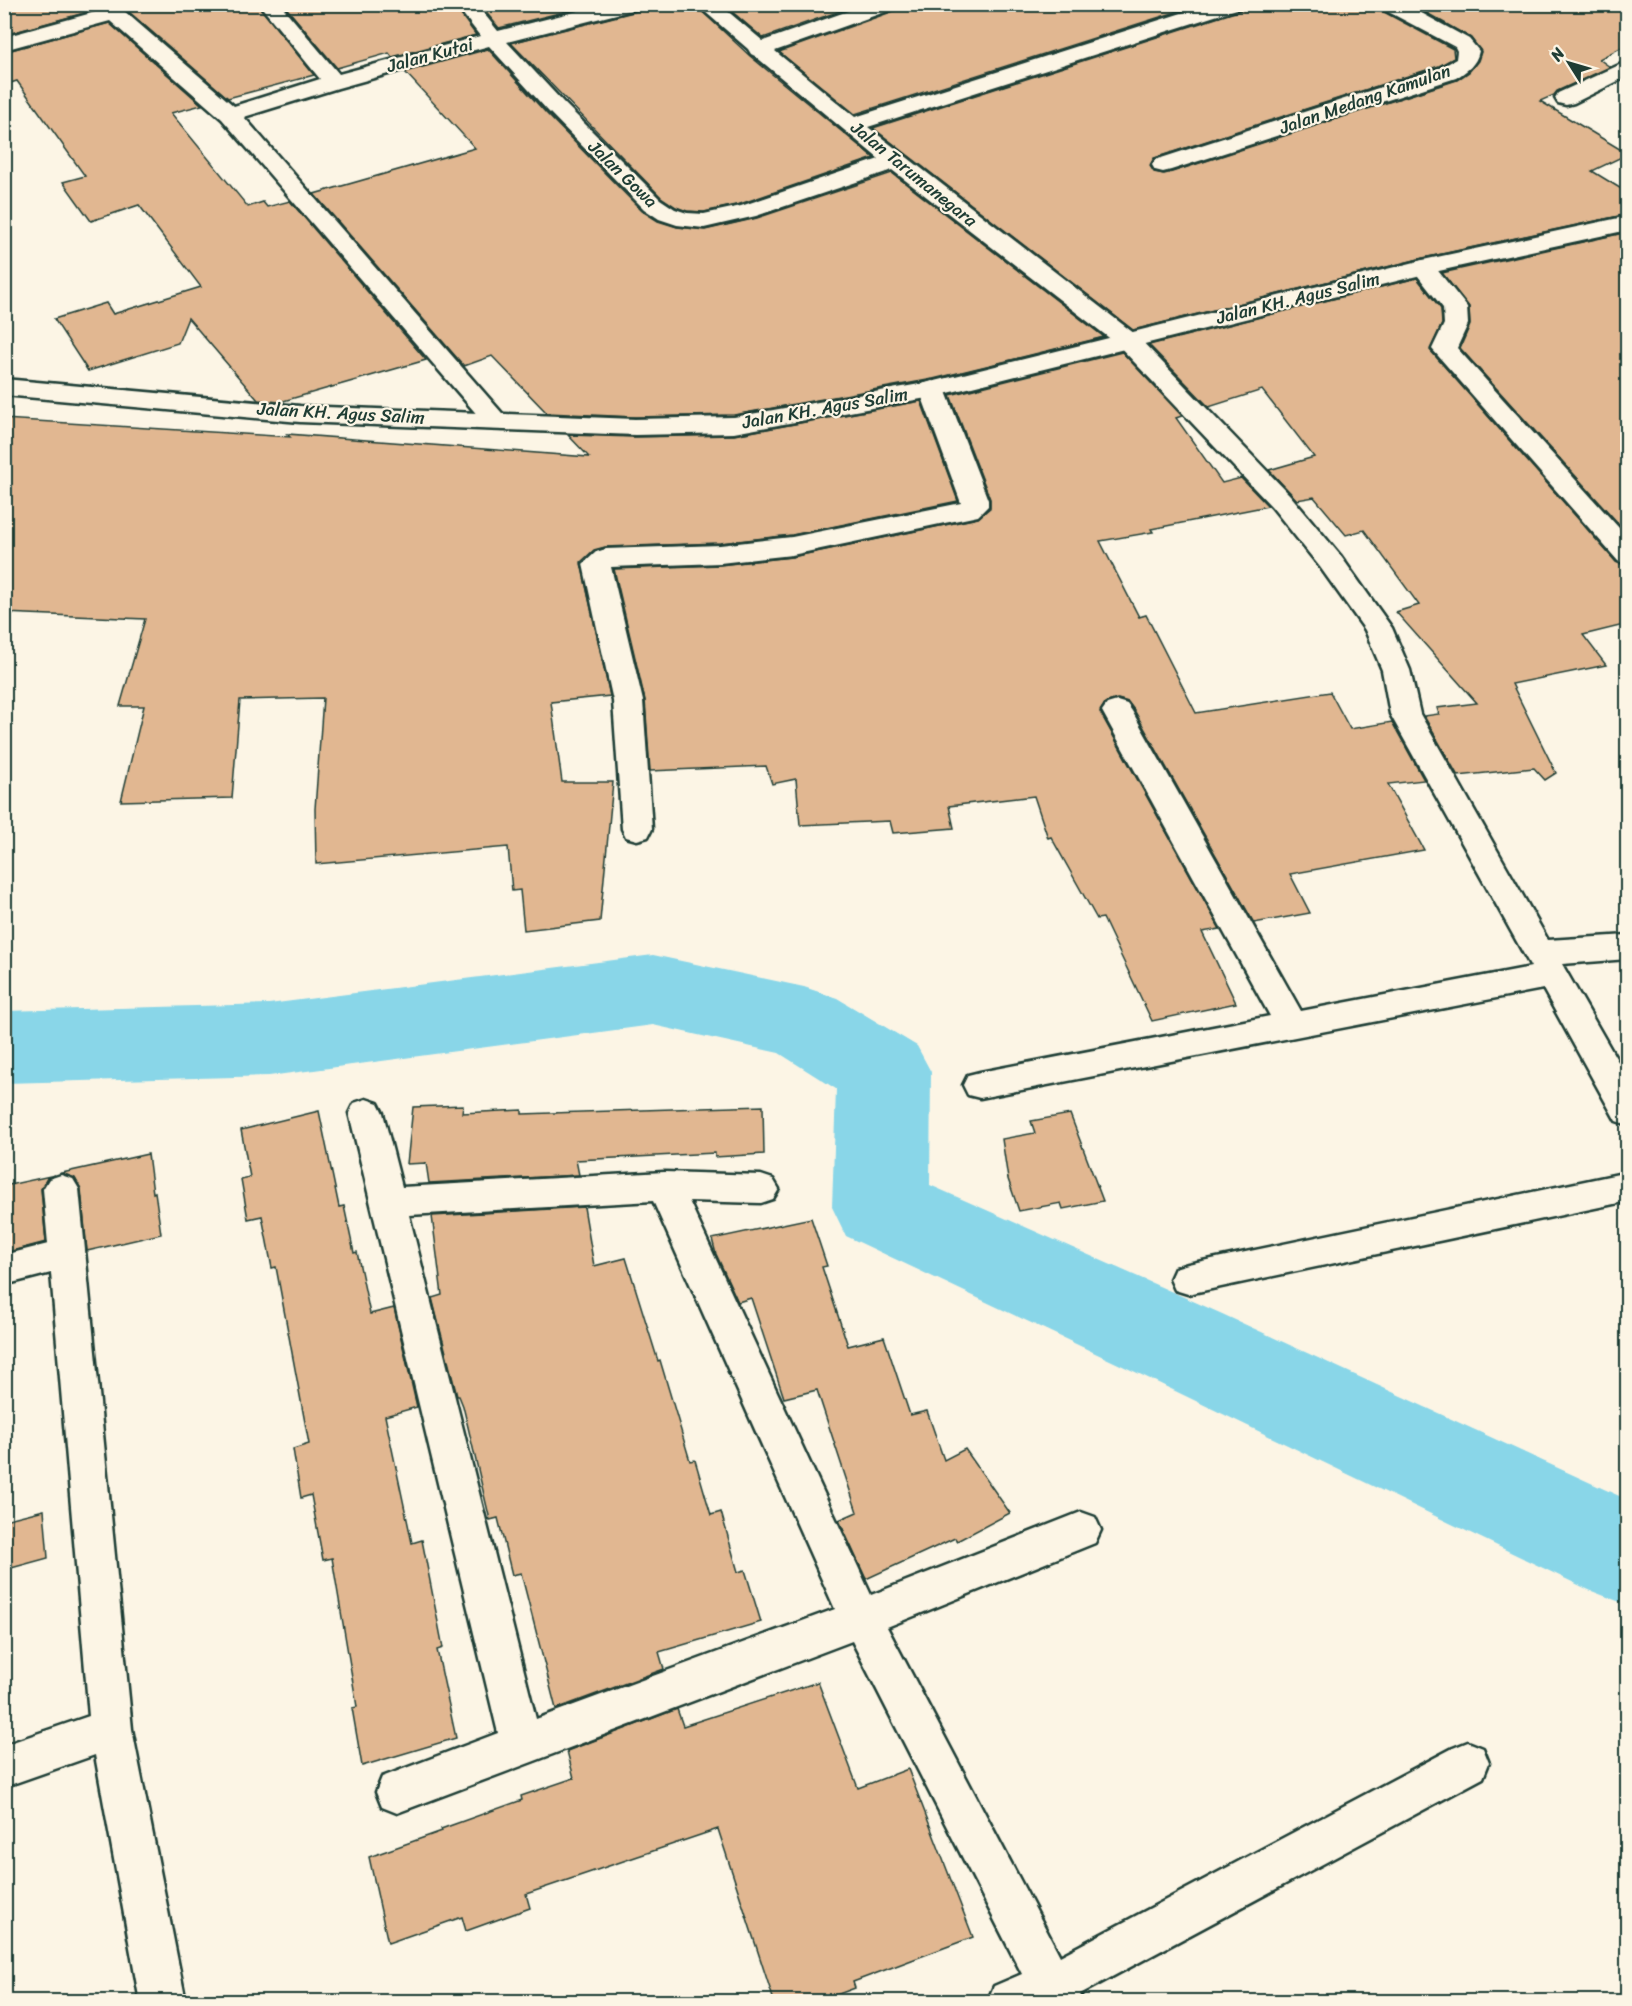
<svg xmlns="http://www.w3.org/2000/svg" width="1632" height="2006" viewBox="0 0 1632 2006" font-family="Sriracha,sans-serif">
<rect width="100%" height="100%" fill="#fcf5e5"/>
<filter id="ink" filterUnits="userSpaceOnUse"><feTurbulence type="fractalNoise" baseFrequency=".0167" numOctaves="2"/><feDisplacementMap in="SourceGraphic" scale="12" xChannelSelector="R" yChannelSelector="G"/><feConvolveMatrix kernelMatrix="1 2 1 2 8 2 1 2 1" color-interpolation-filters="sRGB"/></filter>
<g filter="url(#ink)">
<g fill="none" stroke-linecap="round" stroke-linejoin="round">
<path fill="#89d6e8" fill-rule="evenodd" d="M 653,955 L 804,987 L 837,998 L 917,1046 L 931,1072 L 930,1185 L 1220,1313 L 1628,1500 L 1628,1605 L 1589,1590 L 1146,1377 L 846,1236 L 832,1207 L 836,1089 L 779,1053 L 653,1025 L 269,1076 L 4,1083 L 4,1011 L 269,1004 Z"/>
</g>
<g fill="#e1b791" stroke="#1f3d34" stroke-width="1.5">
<path d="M 4,4 L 91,4 L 95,10 L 4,35 Z"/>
<path d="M 120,4 L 257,4 L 314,75 L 228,98 Z"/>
<path d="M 283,4 L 453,4 L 476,35 L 392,57 L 389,53 L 337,68 Z"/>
<path d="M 479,4 L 595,4 L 499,28 Z"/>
<path d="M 645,4 L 694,4 L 750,56 L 874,158 L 740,204 L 704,212 L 687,211 L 676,207 L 661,197 L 511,43 L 641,10 Z"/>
<path d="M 723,4 L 860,4 L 763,38 Z"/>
<path d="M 901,4 L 1201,4 L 855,114 L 779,52 L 897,10 Z"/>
<path d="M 1245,4 L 1376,4 L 1380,10 L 1453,49 L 1454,58 L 1439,66 L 1154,158 L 1150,166 L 1154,172 L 1164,174 L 1172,172 L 1457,80 L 1469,72 L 1478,61 L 1481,52 L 1471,38 L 1411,4 L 1628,4 L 1628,44 L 1599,59 L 1610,67 L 1557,91 L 1554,95 L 1540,101 L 1628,154 L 1592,171 L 1628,193 L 1628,214 L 1423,258 L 1133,330 L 873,128 L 1241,10 Z"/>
<path d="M 109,23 L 202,105 L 171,113 L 248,207 L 263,202 L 267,207 L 290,201 L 426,360 L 280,402 L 258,400 L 188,318 L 178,343 L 88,371 L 54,319 L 106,303 L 113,314 L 201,287 L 139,205 L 91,221 L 63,182 L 85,176 L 17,81 L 4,85 L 4,52 Z"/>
<path d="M 488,49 L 546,113 L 642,211 L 658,221 L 677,227 L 705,230 L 757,218 L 892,173 L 1104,337 L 933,379 L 734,415 L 635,417 L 547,413 L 492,356 L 464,366 L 314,194 L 475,148 L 405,72 Z"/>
<path d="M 1628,232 L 1628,534 L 1460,348 L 1470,325 L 1469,307 L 1442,273 Z"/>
<path d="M 1417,278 L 1441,309 L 1442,324 L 1430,350 L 1616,562 L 1628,566 L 1628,624 L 1583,635 L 1606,665 L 1512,684 L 1556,773 L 1545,780 L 1534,768 L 1458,776 L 1424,716 L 1439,714 L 1437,708 L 1477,703 L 1396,612 L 1419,605 L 1364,530 L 1346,535 L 1314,497 L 1297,500 L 1269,470 L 1314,457 L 1262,390 L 1209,407 L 1149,345 Z"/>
<path d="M 1122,352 L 1182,416 L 1176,418 L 1222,483 L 1241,478 L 1268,506 L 1151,529 L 1153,532 L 1100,541 L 1139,617 L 1146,615 L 1196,713 L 1330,692 L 1350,729 L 1392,722 L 1424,780 L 1388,784 L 1424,850 L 1290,874 L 1310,913 L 1254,923 L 1134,710 L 1128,702 L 1118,699 L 1105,703 L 1100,712 L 1220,929 L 1202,932 L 1236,1003 L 1152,1021 L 1103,918 L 1097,919 L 1051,837 L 1048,838 L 1034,796 L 949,806 L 954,828 L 893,833 L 890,821 L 800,825 L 796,779 L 772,784 L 766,766 L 650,771 L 645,700 L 614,569 L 720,565 L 792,557 L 978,518 L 990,508 L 990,499 L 950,395 Z"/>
<path d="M 921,401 L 958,501 L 792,535 L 720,543 L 605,547 L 594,550 L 581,562 L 610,696 L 551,702 L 562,782 L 613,782 L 600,921 L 524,930 L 520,890 L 512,891 L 508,847 L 316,864 L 315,809 L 323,698 L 240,700 L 232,798 L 121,801 L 144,706 L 120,706 L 145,619 L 4,613 L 4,419 L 290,437 L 287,434 L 589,457 L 568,435 L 635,437 L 734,435 Z"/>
<path d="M 463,1105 L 462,1113 L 522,1110 L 522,1114 L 763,1106 L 764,1154 L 715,1157 L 715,1153 L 576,1160 L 579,1175 L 429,1183 L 426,1163 L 407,1164 L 413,1107 Z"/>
<path d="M 319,1111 L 339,1207 L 344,1206 L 354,1253 L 357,1252 L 370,1314 L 394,1308 L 417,1407 L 385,1416 L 412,1543 L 422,1540 L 443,1648 L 437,1650 L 456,1738 L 362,1766 L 352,1708 L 357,1707 L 332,1558 L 323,1560 L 311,1495 L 301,1498 L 293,1449 L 309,1444 L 276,1267 L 272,1268 L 262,1216 L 248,1219 L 241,1179 L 250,1177 L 241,1130 Z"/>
<path d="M 1070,1114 L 1103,1201 L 1063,1209 L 1061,1203 L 1019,1211 L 1008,1179 L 1002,1139 L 1035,1133 L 1031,1121 Z"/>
<path d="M 148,1154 L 153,1193 L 155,1192 L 161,1234 L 87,1251 L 81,1189 L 75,1178 L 62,1173 Z"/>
<path d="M 55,1175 L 47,1178 L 41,1189 L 46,1242 L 4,1253 L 4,1186 Z"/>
<path d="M 584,1207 L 594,1266 L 626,1258 L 658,1361 L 660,1360 L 690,1461 L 695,1460 L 711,1515 L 721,1512 L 738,1572 L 745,1570 L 761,1622 L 659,1652 L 664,1669 L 556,1709 L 521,1573 L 512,1575 L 498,1518 L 490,1520 L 463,1406 L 459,1396 L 457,1396 L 432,1298 L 442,1295 L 432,1216 Z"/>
<path d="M 811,1218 L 827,1266 L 822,1267 L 848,1346 L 884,1337 L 910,1415 L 927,1411 L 944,1460 L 965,1449 L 1010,1513 L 957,1541 L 955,1538 L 866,1579 L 839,1520 L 857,1512 L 817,1390 L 784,1398 L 751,1298 L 738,1302 L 716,1254 L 712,1239 Z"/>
<path d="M 44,1510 L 48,1558 L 4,1570 L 4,1520 Z"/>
<path d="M 818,1682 L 858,1788 L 908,1769 L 973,1937 L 853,1982 L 855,1988 L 820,2001 L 774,2001 L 718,1829 L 526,1894 L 530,1908 L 466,1931 L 462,1917 L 388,1943 L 369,1857 L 442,1831 L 441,1829 L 522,1800 L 521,1796 L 574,1778 L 567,1751 L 677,1709 L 683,1726 Z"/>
</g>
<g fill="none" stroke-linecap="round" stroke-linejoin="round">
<g stroke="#1f3d34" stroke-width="5">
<g id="minor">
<path d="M 93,4 L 116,4 L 234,106 L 320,79 L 259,4 L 280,4 L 339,74 L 480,36 L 455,4 L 476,4 L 498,31 L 606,4 L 643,4 L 640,8 L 507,42 L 563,102 L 660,199 L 675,209 L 687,213 L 704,214 L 741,206 L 879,159 L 755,56 L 751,54 L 748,49 L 696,4 L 719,4 L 763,41 L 868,4 L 899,4 L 896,8 L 775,51 L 855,117 L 1210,4 L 1243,4 L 1240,8 L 868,127 L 1135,334 L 1290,495 L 1340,555 L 1392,628 L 1410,670 L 1420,714 L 1548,940 L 1628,935 L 1628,959 L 1562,964 L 1628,1079 L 1628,1125 L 1616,1121 L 1543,989 L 980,1098 L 968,1095 L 963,1085 L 968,1075 L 980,1072 L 1270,1016 L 1102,711 L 1107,704 L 1117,701 L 1127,704 L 1132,711 L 1301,1011 L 1531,967 L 1390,714 L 1382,670 L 1365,630 L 1320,567 L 1272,507 L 1117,344 L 892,170 L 756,216 L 704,228 L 677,225 L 659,219 L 644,209 L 548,111 L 489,46 L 338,88 L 244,117 L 508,420 L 504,425 L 495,428 L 486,425 L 222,119 L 110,21 L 4,50 L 4,37 L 99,11 Z"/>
<path d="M 1378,4 L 1405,4 L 1469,39 L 1479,51 C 1476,65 1467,71 1456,78 L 1171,170 L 1163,172 L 1155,170 L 1152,165 L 1155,160 L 1440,68 L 1456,59 L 1457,51 L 1455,47 L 1381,8 Z"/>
<path d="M 1628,61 L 1628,76 L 1574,103 L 1566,105 L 1558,103 L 1555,98 L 1558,93 Z"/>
<path d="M 1423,260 L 1431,262 L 1467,307 L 1468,324 L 1457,348 L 1628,538 L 1628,564 L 1618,561 L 1432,349 L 1444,324 L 1443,308 L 1411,267 L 1415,262 Z"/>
<path d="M 932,381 L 941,384 L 945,389 L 988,500 L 988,506 L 978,516 L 792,555 L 720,563 L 611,567 L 643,701 L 652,829 L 648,837 L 637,840 L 626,837 L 622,829 L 613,701 L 583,564 L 596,552 L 606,549 L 720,545 L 792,537 L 961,503 L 919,389 L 923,384 Z"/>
<path d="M 366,1099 L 378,1103 L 383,1113 L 402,1187 L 664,1172 L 761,1175 L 773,1179 L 779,1189 L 773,1199 L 761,1203 L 689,1201 L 871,1595 L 1081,1512 L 1095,1517 L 1101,1530 L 1095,1543 L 887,1627 L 1060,1956 L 1453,1748 L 1468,1742 L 1483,1748 L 1489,1763 L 1483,1778 L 1080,1994 L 1083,2002 L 987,2002 L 994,1986 L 1022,1974 L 852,1641 L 397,1813 L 382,1807 L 376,1792 L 382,1777 L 498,1733 L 349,1113 L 354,1103 ZM 653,1201 L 835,1609 L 536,1719 L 409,1215 Z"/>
<path d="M 1628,1172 L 1628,1201 L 1188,1294 L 1175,1290 L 1170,1279 L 1175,1268 L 1188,1264 Z"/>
<path d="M 61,1175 L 73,1179 L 79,1189 L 132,1729 L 186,2002 L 140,2002 L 95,1755 L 4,1787 L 4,1745 L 89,1716 L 51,1273 L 4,1285 L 4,1255 L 48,1244 L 43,1189 L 49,1179 Z"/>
</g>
</g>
<g stroke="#1f3d34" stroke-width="5">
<path id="tertiary" d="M 1628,216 L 1628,230 L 1425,274 L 932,397 L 734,433 L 635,435 L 300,422 L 4,395 L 4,379 L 300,406 L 635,419 L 734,417 L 931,382 L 1423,260 Z"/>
</g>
<use href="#minor" fill="#fcf5e5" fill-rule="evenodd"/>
<use href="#tertiary" fill="#fcf5e5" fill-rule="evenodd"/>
</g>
</g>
<g text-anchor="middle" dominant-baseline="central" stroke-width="4.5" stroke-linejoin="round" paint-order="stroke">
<g font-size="18" fill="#1f3d34" stroke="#fcf5e5">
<text transform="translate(430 55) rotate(-15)">Jalan Kutai</text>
<text transform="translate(1365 99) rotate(-19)">Jalan Medang Kamulan</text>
<text transform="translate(623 174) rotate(44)">Jalan Gowa</text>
<text transform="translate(914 174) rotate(39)">Jalan Tarumanegara</text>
<text transform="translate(1298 298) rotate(-14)">Jalan KH. Agus Salim</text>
<text transform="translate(825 408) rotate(-10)">Jalan KH. Agus Salim</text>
<text transform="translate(341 413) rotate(3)">Jalan KH. Agus Salim</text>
</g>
</g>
<rect width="1632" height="2006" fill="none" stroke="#fcf5e5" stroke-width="24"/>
<rect x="12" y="12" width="1608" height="1982" fill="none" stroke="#1f3d34" stroke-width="2" filter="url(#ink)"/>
<g transform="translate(1569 63) rotate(307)" stroke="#fcf5e5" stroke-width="4.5" paint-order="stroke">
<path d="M0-4.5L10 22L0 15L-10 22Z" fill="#1f3d34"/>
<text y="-9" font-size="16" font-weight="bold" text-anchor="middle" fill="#1f3d34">N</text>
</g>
</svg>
